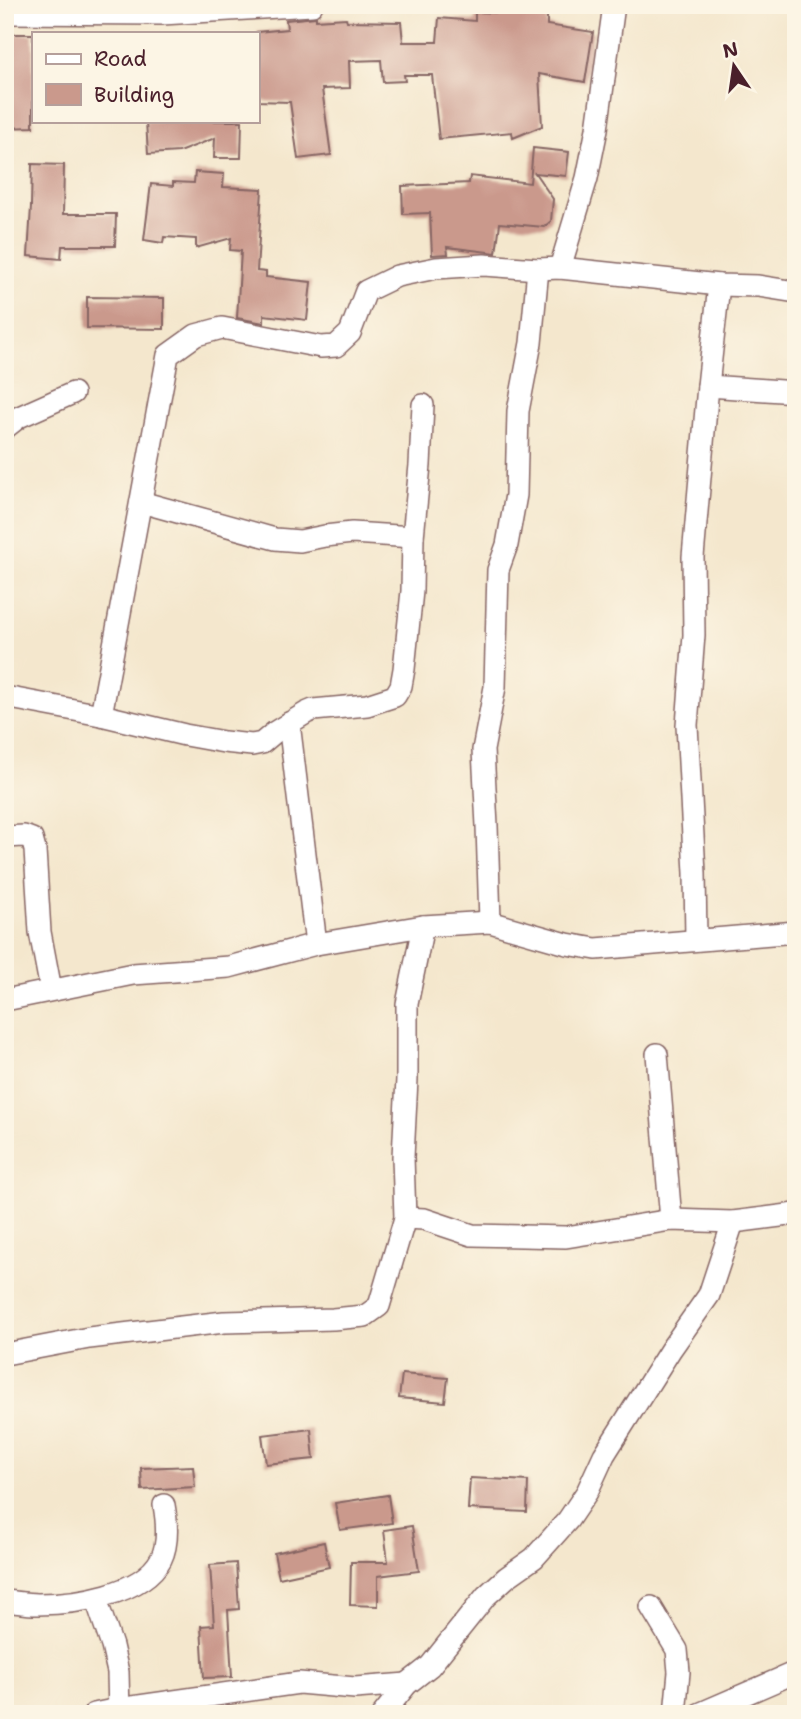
<svg xmlns="http://www.w3.org/2000/svg" width="801" height="1719" viewBox="0 0 801 1719" font-family="'Shantell Sans',sans-serif">
<rect width="100%" height="100%" fill="#fcf5e5"/>
<filter id="ink" filterUnits="userSpaceOnUse"><feTurbulence type="fractalNoise" baseFrequency=".0143" numOctaves="2"/><feDisplacementMap in="SourceGraphic" scale="14" xChannelSelector="R" yChannelSelector="G"/><feConvolveMatrix kernelMatrix="1 2 1 2 8 2 1 2 1" color-interpolation-filters="sRGB"/></filter>
<filter id="wash" filterUnits="userSpaceOnUse"><feTurbulence type="fractalNoise" baseFrequency=".00686" numOctaves="4" result="noise"/><feDisplacementMap in="SourceGraphic" scale="28" xChannelSelector="R" yChannelSelector="G"/><feGaussianBlur stdDeviation="1.57" result="paint"/><feColorMatrix in="noise" values="0 0 0 0 0 0 0 0 0 0 0 0 0 0 0 0 0 1.4 0 .05"/><feComposite in="paint" operator="in"/></filter>
<g filter="url(#wash)">
<rect width="100%" height="100%" fill="#f4e7cd"/>
<g id="blocks">
<g fill="#ca998c">
<path d="M 475,12 L 547,14 L 547,25 L 593,32 L 585,82 L 539,74 L 542,126 L 513,138 L 512,132 L 439,139 L 432,75 L 404,75 L 405,81 L 383,82 L 381,60 L 349,61 L 350,88 L 322,89 L 331,155 L 298,159 L 290,102 L 257,101 L 257,32 L 287,29 L 286,20 L 316,17 L 316,20 L 346,18 L 347,21 L 401,22 L 403,42 L 437,42 L 439,18 L 475,21 Z"/>
<path d="M 5,34 L 33,34 L 33,127 L 5,128 Z"/>
<path d="M 146,121 L 242,121 L 241,158 L 214,158 L 215,138 L 179,152 L 148,154 Z"/>
<path d="M 533,148 L 569,152 L 566,176 L 535,173 L 553,199 L 551,221 L 544,227 L 500,223 L 496,253 L 447,247 L 448,254 L 432,255 L 430,213 L 403,214 L 402,186 L 469,183 L 470,176 L 530,183 Z"/>
<path d="M 32,164 L 64,165 L 63,214 L 116,214 L 115,246 L 62,246 L 61,259 L 28,256 L 31,207 Z"/>
<path d="M 195,172 L 224,174 L 223,187 L 262,189 L 257,271 L 266,272 L 266,277 L 311,282 L 307,320 L 264,315 L 264,323 L 237,318 L 241,251 L 230,250 L 231,238 L 196,248 L 196,239 L 164,237 L 163,243 L 144,240 L 151,184 L 173,186 L 173,182 L 194,183 Z"/>
<path d="M 87,297 L 164,298 L 164,329 L 87,328 Z"/>
<path d="M 402,1374 L 448,1378 L 445,1402 L 399,1398 Z"/>
<path d="M 311,1429 L 314,1459 L 266,1464 L 262,1435 Z"/>
<path d="M 193,1466 L 195,1487 L 142,1490 L 141,1468 Z"/>
<path d="M 470,1478 L 528,1481 L 527,1512 L 468,1509 Z"/>
<path d="M 388,1495 L 392,1523 L 340,1530 L 335,1503 Z"/>
<path d="M 412,1526 L 419,1571 L 378,1576 L 378,1606 L 350,1605 L 351,1562 L 388,1562 L 384,1530 Z"/>
<path d="M 324,1542 L 329,1567 L 279,1578 L 274,1553 Z"/>
<path d="M 236,1563 L 239,1609 L 228,1610 L 232,1677 L 204,1678 L 201,1626 L 214,1625 L 210,1565 Z"/>
</g>
</g>
</g>
<g filter="url(#ink)">
<use href="#blocks" fill-opacity="0" stroke="#866564" stroke-width="2"/>
<g fill="none" stroke-linecap="round" stroke-linejoin="round">
<g stroke="#866564" stroke-width="24">
<g id="minor">
<path d="M 5,13 L 162,14 L 312,5"/>
<path d="M 560,268 L 587,178 L 597,129 L 614,5"/>
<path d="M 708,386 L 796,392"/>
<path d="M 5,428 L 19,417 L 73,393"/>
<path d="M 141,502 L 275,539 L 300,541 L 325,536 L 352,533 L 413,537"/>
<path d="M 5,697 L 101,715 L 185,735 L 224,742 L 252,745 L 262,743 L 275,732 L 306,713 L 313,710 L 367,705 L 395,696 L 401,686 L 404,669 L 412,591 L 413,537 L 420,465 L 423,405"/>
<path d="M 101,715 L 168,355 L 196,335 L 222,328 L 321,347 L 336,346 L 350,333 L 366,291 L 397,276 L 436,268 L 484,265 L 538,269 L 560,268 L 719,285 L 758,286 L 796,292"/>
<path d="M 289,723 L 316,944"/>
<path d="M 5,837 L 24,836 L 32,839 L 35,850 L 40,932 L 51,990"/>
<path d="M 490,922 L 487,826 L 483,750 L 495,687 L 498,570 L 507,545 L 516,495 L 518,411 L 531,343 L 538,269"/>
<path d="M 696,940 L 695,873 L 687,725 L 694,635 L 693,557 L 708,386 L 719,285"/>
<path d="M 5,1000 L 133,974 L 229,967 L 316,944 L 423,926 L 490,922 L 567,944 L 596,949 L 796,932"/>
<path d="M 657,1054 L 671,1220"/>
<path d="M 405,1218 L 424,1219 L 472,1235 L 566,1237 L 671,1220 L 733,1222 L 796,1214"/>
<path d="M 5,1354 L 89,1338 L 224,1322 L 333,1319 L 365,1316 L 379,1306 L 405,1218 L 403,1157 L 407,1079 L 407,1004 L 423,926"/>
<path d="M 96,1599 L 112,1646 L 118,1672 L 119,1714"/>
<path d="M 5,1601 C 16,1602 27,1604 38,1604 C 75,1604 142,1595 161,1559 C 169,1543 167,1522 164,1505"/>
<path d="M 651,1607 L 677,1650 L 679,1672 L 675,1714"/>
<path d="M 94,1714 L 118,1709 L 299,1683 L 355,1688 L 407,1684"/>
<path d="M 383,1714 L 407,1684 L 430,1666 L 486,1596 L 507,1577 L 534,1558 L 568,1520 L 587,1492 L 604,1455 L 671,1349 L 709,1295 L 733,1222"/>
<path d="M 699,1714 L 796,1672"/>
</g>
</g>
<use href="#minor" stroke="#fff" stroke-width="21"/>
</g>
</g>
<rect width="801" height="1719" fill="none" stroke="#fcf5e5" stroke-width="28"/>
<rect x="32" y="32" width="228" height="91" fill="#fcf5e5" stroke="#b59f9b" stroke-width="2"/>
<rect x="46" y="54" width="35" height="10" fill="#ffffff" stroke="#b59f9b" stroke-width="2"/>
<text x="94" y="66" font-size="21" fill="#4a1f2b">Road</text>
<rect x="46" y="84" width="35" height="21" fill="#ca998c" stroke="#b59f9b" stroke-width="2"/>
<text x="94" y="102" font-size="21" fill="#4a1f2b">Building</text>
<g transform="translate(734 66) rotate(347)" stroke="#fcf5e5" stroke-width="5" paint-order="stroke">
<path d="M0-5L12 26L0 18L-12 26Z" fill="#4a1f2b"/>
<text y="-10" font-size="19" font-weight="bold" text-anchor="middle" fill="#4a1f2b">N</text>
</g>
</svg>
